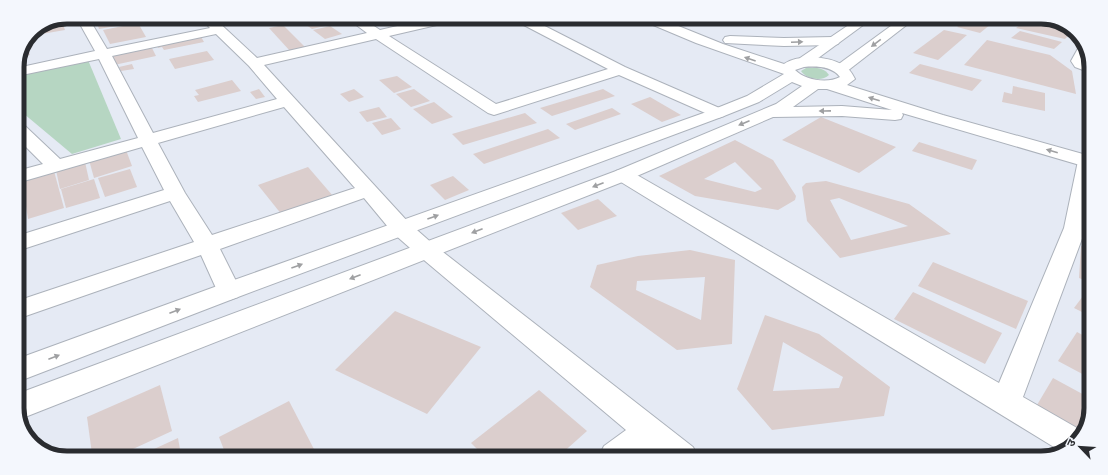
<svg xmlns="http://www.w3.org/2000/svg" width="1108" height="475" viewBox="0 0 1108 475" font-family="Merriweather,'Noto Sans Devanagari',serif">
<rect width="100%" height="100%" fill="#e5eaf4"/>
<g fill="#b6d6c2">
<path d="M 88,60 L 121,139 L 72,154 L 17,108 L 17,76 Z"/>
<path d="M 806,68 C 815,67 825,68 829,75 C 822,82 806,79 801,71 Z"/>
</g>
<g fill="#dbcecd" fill-rule="evenodd">
<path d="M 89,17 L 118,17 L 119,18 L 91,23 Z"/>
<path d="M 127,17 L 137,17 L 139,22 L 99,29 L 97,23 Z"/>
<path d="M 254,18 L 274,18 L 278,21 L 261,25 Z"/>
<path d="M 319,18 L 329,25 L 312,29 L 302,22 Z"/>
<path d="M 61,19 L 65,30 L 30,36 L 32,31 Z"/>
<path d="M 966,20 L 996,20 L 980,33 L 957,27 Z"/>
<path d="M 1025,21 L 1060,21 L 1073,31 L 1065,39 L 1016,28 Z"/>
<path d="M 138,23 L 146,37 L 110,44 L 103,30 Z"/>
<path d="M 283,25 L 305,47 L 290,51 L 269,28 Z"/>
<path d="M 330,26 L 342,34 L 325,39 L 313,30 Z"/>
<path d="M 944,30 L 967,35 L 938,60 L 913,53 Z"/>
<path d="M 1020,31 L 1062,42 L 1054,49 L 1011,38 Z"/>
<path d="M 200,35 L 204,42 L 164,50 L 162,47 L 158,48 L 156,44 Z"/>
<path d="M 987,40 L 1050,55 L 1072,71 L 1076,94 L 964,65 Z"/>
<path d="M 151,46 L 156,56 L 114,65 L 110,55 Z"/>
<path d="M 27,48 L 30,55 L 20,57 L 24,49 Z"/>
<path d="M 207,51 L 214,60 L 175,69 L 169,59 Z"/>
<path d="M 132,64 L 134,69 L 121,71 L 119,67 Z"/>
<path d="M 920,64 L 982,80 L 972,91 L 909,73 Z"/>
<path d="M 397,76 L 412,87 L 394,93 L 379,80 Z"/>
<path d="M 232,80 L 241,91 L 198,102 L 194,96 L 199,95 L 195,90 Z"/>
<path d="M 1013,86 L 1045,93 L 1045,111 L 1002,102 L 1004,92 L 1012,94 Z"/>
<path d="M 259,89 L 265,97 L 256,99 L 250,92 Z"/>
<path d="M 354,89 L 364,97 L 349,102 L 340,94 Z"/>
<path d="M 414,89 L 430,101 L 411,107 L 396,94 Z"/>
<path d="M 603,89 L 615,96 L 552,116 L 540,108 Z"/>
<path d="M 650,97 L 681,115 L 662,122 L 631,104 Z"/>
<path d="M 434,102 L 453,117 L 432,124 L 413,109 Z"/>
<path d="M 379,107 L 387,117 L 367,122 L 359,112 Z"/>
<path d="M 612,108 L 621,114 L 575,130 L 566,124 Z"/>
<path d="M 525,113 L 537,123 L 463,145 L 452,134 Z"/>
<path d="M 821,117 L 896,147 L 859,173 L 782,140 Z"/>
<path d="M 391,118 L 401,129 L 382,135 L 372,123 Z"/>
<path d="M 548,129 L 560,138 L 484,164 L 473,154 Z"/>
<path d="M 735,140 L 773,160 L 796,196 L 795,200 L 778,210 L 695,196 L 659,176 ZM 735,162 L 762,189 L 755,192 L 704,179 Z"/>
<path d="M 919,142 L 977,160 L 972,170 L 912,151 Z"/>
<path d="M 126,150 L 132,166 L 94,178 L 89,160 Z"/>
<path d="M 85,162 L 89,180 L 60,189 L 56,170 Z"/>
<path d="M 308,167 L 333,196 L 282,215 L 258,185 Z"/>
<path d="M 130,169 L 137,187 L 105,197 L 98,178 Z"/>
<path d="M 54,171 L 64,208 L 28,219 L 22,180 Z"/>
<path d="M 453,176 L 469,190 L 445,200 L 430,185 Z"/>
<path d="M 94,179 L 100,198 L 66,208 L 61,189 Z"/>
<path d="M 826,181 L 909,204 L 951,234 L 840,258 L 807,221 L 802,187 L 806,183 ZM 839,198 L 908,226 L 851,240 L 830,200 Z"/>
<path d="M 598,199 L 617,216 L 578,230 L 561,213 Z"/>
<path d="M 1081,246 L 1089,248 L 1089,282 L 1079,278 Z"/>
<path d="M 690,250 L 735,260 L 732,344 L 677,350 L 590,287 L 597,265 L 638,256 ZM 705,277 L 701,320 L 636,290 L 637,281 Z"/>
<path d="M 933,262 L 1028,301 L 1016,329 L 918,286 Z"/>
<path d="M 1089,288 L 1089,297 L 1088,315 L 1074,308 Z"/>
<path d="M 913,292 L 1002,333 L 985,364 L 894,319 Z"/>
<path d="M 395,311 L 481,347 L 427,414 L 335,370 Z"/>
<path d="M 765,315 L 819,334 L 890,387 L 884,416 L 772,430 L 737,389 ZM 783,342 L 843,377 L 839,388 L 773,391 Z"/>
<path d="M 1077,332 L 1088,338 L 1088,377 L 1058,361 Z"/>
<path d="M 1053,378 L 1088,397 L 1087,427 L 1080,436 L 1034,410 Z"/>
<path d="M 160,385 L 172,431 L 120,455 L 92,454 L 87,417 Z"/>
<path d="M 539,390 L 587,431 L 559,456 L 484,456 L 471,443 Z"/>
<path d="M 289,401 L 317,455 L 226,455 L 219,437 Z"/>
<path d="M 178,438 L 181,455 L 141,455 Z"/>
</g>
<g fill="none" stroke-linecap="round" stroke-linejoin="round">
<g stroke="#acb2bb" stroke-width="2">
<g id="minor">
<path d="M 76,17 L 88,17 L 107,49 L 210,28 L 201,18 L 214,18 L 257,58 L 367,33 L 347,18 L 362,18 L 380,30 L 432,18 L 456,18 L 454,21 L 389,36 L 496,104 L 608,69 L 518,22 L 516,19 L 531,19 L 625,67 L 724,110 L 726,113 L 724,116 L 718,118 L 712,116 L 619,75 L 494,115 L 488,113 L 376,39 L 264,65 L 409,223 L 434,245 L 693,447 L 698,457 L 658,457 L 648,449 L 638,456 L 599,456 L 604,446 L 626,430 L 418,255 L 393,233 L 364,198 L 220,249 L 241,291 L 238,297 L 229,300 L 220,297 L 201,255 L 17,319 L 17,301 L 194,242 L 170,201 L 17,251 L 17,236 L 164,190 L 142,147 L 17,183 L 17,171 L 43,164 L 17,138 L 17,123 L 23,124 L 60,159 L 138,138 L 99,59 L 17,76 L 17,68 L 95,51 ZM 216,34 L 249,66 L 277,99 L 153,133 L 112,56 ZM 284,107 L 355,188 L 212,235 L 185,193 L 158,143 Z"/>
<path d="M 856,20 L 870,20 L 810,64 L 805,65 L 800,64 L 798,61 L 800,58 Z"/>
<path d="M 899,20 L 913,20 L 846,72 L 841,73 L 836,72 L 834,69 L 836,66 Z"/>
<path d="M 1084,44 L 1088,55 L 1085,61 L 1091,64 L 1091,73 L 1075,67 L 1071,61 L 1080,45 Z"/>
<path d="M 1087,155 L 1090,156 L 1089,204 L 1086,228 L 1023,397 L 1084,432 L 1069,449 L 1062,452 L 616,179 L 613,175 L 616,171 L 623,169 L 630,171 L 999,383 L 1064,228 L 1078,161 L 1080,157 Z"/>
</g>
</g>
<g stroke="#acb2bb" stroke-width="2">
<g id="major">
<path d="M 644,19 L 661,19 L 723,44 L 784,64 C 799,54 828,56 843,65 C 849,68 852,73 855,79 L 847,85 L 943,115 L 1090,156 L 1090,168 L 902,113 L 903,115 L 901,119 L 895,120 L 842,116 L 773,117 L 630,179 L 20,419 L 17,412 L 17,394 L 616,171 L 776,104 L 802,86 L 792,82 L 759,102 L 724,116 L 238,297 L 17,382 L 17,359 L 220,285 L 712,110 L 747,96 L 784,74 L 696,43 L 646,22 ZM 804,67 C 816,66 832,66 840,77 C 827,84 805,80 795,70 ZM 818,89 L 827,89 L 892,110 L 842,106 L 793,107 Z"/>
<path d="M 730,36 L 784,38 L 833,37 L 838,38 L 840,41 L 838,44 L 833,45 L 784,46 L 725,43 L 723,40 L 725,37 Z"/>
</g>
</g>
<use href="#minor" fill="#fff" fill-rule="evenodd"/>
<use href="#major" fill="#fff" fill-rule="evenodd"/>
</g>
<defs><path id="oneway-solid" d="M-6-.8H1V-3.2L6.5 0L1 3.2V.8H-6Z"/></defs>
<g fill="#9fa0a2">
<use href="#oneway-solid" transform="translate(797 42) rotate(-2)"/>
<use href="#oneway-solid" transform="translate(876 43) rotate(143)"/>
<use href="#oneway-solid" transform="translate(750 59) rotate(-161)"/>
<use href="#oneway-solid" transform="translate(874 99) rotate(-162)"/>
<use href="#oneway-solid" transform="translate(825 111) rotate(179)"/>
<use href="#oneway-solid" transform="translate(744 123) rotate(157)"/>
<use href="#oneway-solid" transform="translate(1052 151) rotate(-164)"/>
<use href="#oneway-solid" transform="translate(598 185) rotate(159)"/>
<use href="#oneway-solid" transform="translate(433 217) rotate(-20)"/>
<use href="#oneway-solid" transform="translate(477 231) rotate(159)"/>
<use href="#oneway-solid" transform="translate(297 266) rotate(-20)"/>
<use href="#oneway-solid" transform="translate(355 277) rotate(159)"/>
<use href="#oneway-solid" transform="translate(175 311) rotate(-21)"/>
<use href="#oneway-solid" transform="translate(54 357) rotate(-21)"/>
</g>
<path d="M0 0H1108V475H0ZM67 24H1041A43 43 0 0 1 1084 67V408A43 43 0 0 1 1041 451H67A43 43 0 0 1 24 408V67A43 43 0 0 1 67 24Z" fill="#f4f7fd" fill-rule="evenodd"/>
<path fill="none" stroke="#2a2c30" stroke-width="5" d="M67 24H1041A43 43 0 0 1 1084 67V408A43 43 0 0 1 1041 451H67A43 43 0 0 1 24 408V67A43 43 0 0 1 67 24Z"/>
<g transform="translate(1080 447) rotate(295)" stroke="#f4f7fd" stroke-width="3" paint-order="stroke">
<path d="M0-3L7 15L0 10L-7 15Z" fill="#2a2c30"/>
<text y="-6" font-size="11" font-weight="bold" text-anchor="middle" fill="#2a2c30">उ</text>
</g>
</svg>
